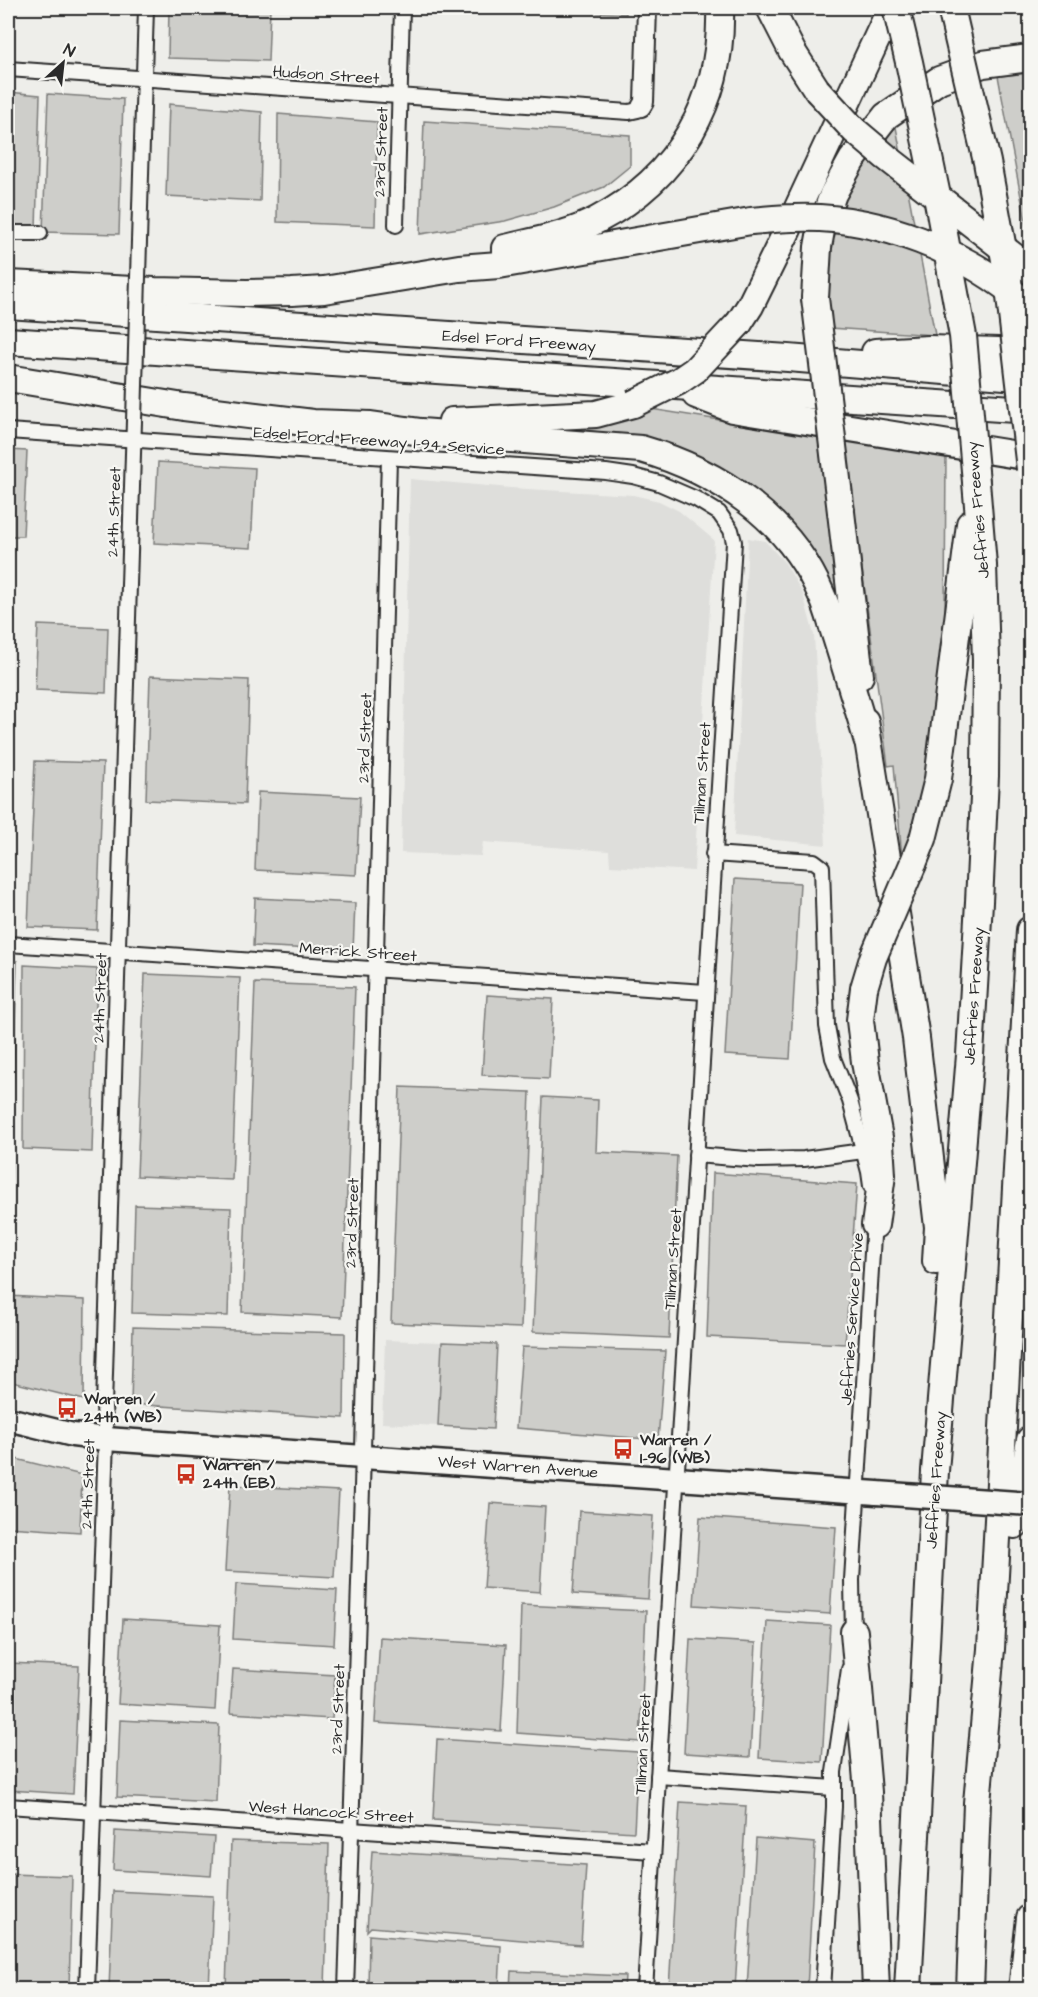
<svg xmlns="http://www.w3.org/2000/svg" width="1038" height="1997" viewBox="0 0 1038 1997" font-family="'Architects Daughter',sans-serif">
<rect width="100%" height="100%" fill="#eeeeea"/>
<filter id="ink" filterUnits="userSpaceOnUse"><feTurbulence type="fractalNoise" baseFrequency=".0167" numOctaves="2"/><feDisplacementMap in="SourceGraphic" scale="12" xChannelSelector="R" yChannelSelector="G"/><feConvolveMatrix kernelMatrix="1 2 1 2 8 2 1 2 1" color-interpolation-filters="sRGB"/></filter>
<g filter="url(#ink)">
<g fill="#dededb">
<path d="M 410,479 L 510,488 L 633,495 L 659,501 L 679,511 L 714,540 L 694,871 L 610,866 L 609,851 L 483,842 L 481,856 L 401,853 Z"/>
<path d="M 748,538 L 765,541 L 785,563 L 803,594 L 814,635 L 826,845 L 734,836 Z"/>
<path d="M 385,1340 L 442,1342 L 438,1426 L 382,1423 Z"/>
</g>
<g fill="#cececa" stroke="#7c7c7a" stroke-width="1.5">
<path d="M 169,8 L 270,8 L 268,61 L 168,58 Z"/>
<path d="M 544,8 L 626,8 L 626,14 L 544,10 Z"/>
<path d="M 1030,73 L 1030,244 L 998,76 Z"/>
<path d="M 8,92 L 40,95 L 36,228 L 8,227 Z"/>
<path d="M 48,94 L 123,99 L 119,234 L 43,232 Z"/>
<path d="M 169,104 L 262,112 L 260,201 L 166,196 Z"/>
<path d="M 278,114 L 377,122 L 375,226 L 277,222 Z"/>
<path d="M 424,121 L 630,135 L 630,166 L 604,187 L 554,207 L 505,221 L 420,234 Z"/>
<path d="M 896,127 L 935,335 L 830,328 C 825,271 831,206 867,158 C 875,147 886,137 896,127 Z"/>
<path d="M 651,409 L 820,436 L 842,591 L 834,592 C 816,566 799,535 779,512 C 768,499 755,489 741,480 C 689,446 641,435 580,430 L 581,425 Z"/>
<path d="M 845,439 L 946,452 L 945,612 L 937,718 L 917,827 L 902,858 L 894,765 L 888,766 Z"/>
<path d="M 8,450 L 27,451 L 23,536 L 8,536 Z"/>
<path d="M 158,462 L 255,468 L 251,548 L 154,543 Z"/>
<path d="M 38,625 L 108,628 L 106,693 L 35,690 Z"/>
<path d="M 150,676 L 249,680 L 245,804 L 146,800 Z"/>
<path d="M 35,761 L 103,763 L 97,930 L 28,927 Z"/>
<path d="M 258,792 L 360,797 L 356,875 L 255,870 Z"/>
<path d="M 735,879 L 800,883 L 790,1059 L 725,1055 Z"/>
<path d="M 255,898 L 355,903 L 353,951 L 253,946 Z"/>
<path d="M 8,961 L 17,961 L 10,1192 L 8,1192 Z"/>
<path d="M 24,965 L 97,969 L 92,1152 L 23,1149 Z"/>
<path d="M 145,974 L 240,978 L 232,1180 L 137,1176 Z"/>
<path d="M 255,983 L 355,987 L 342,1317 L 242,1312 Z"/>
<path d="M 487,995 L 553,999 L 549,1079 L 482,1075 Z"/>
<path d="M 400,1087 L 530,1092 L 521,1328 L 391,1323 Z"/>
<path d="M 543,1097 L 598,1100 L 596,1152 L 677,1156 L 669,1338 L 533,1332 Z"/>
<path d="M 713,1173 L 857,1184 L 845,1344 L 707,1337 Z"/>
<path d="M 135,1205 L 231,1208 L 228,1316 L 132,1313 Z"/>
<path d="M 8,1296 L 85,1300 L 84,1400 L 8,1381 Z"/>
<path d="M 133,1327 L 345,1333 L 344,1418 L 131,1404 Z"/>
<path d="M 442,1342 L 497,1344 L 493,1429 L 438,1426 Z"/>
<path d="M 522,1347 L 665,1351 L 658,1440 L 516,1428 Z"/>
<path d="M 8,1457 L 82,1475 L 80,1532 L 8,1527 Z"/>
<path d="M 230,1485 L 339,1491 L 334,1577 L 225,1571 Z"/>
<path d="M 490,1503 L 545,1507 L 540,1592 L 484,1588 Z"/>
<path d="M 579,1511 L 653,1516 L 648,1599 L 573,1594 Z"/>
<path d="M 700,1517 L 836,1527 L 830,1614 L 694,1605 Z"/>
<path d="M 236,1584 L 337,1590 L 334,1645 L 233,1639 Z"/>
<path d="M 521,1605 L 646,1611 L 640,1742 L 517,1733 Z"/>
<path d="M 123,1619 L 220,1625 L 215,1710 L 118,1704 Z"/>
<path d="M 767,1621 L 830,1625 L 822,1762 L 759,1758 Z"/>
<path d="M 380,1637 L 506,1645 L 501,1731 L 375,1723 Z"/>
<path d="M 690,1639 L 756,1643 L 750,1757 L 684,1753 Z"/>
<path d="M 8,1663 L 79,1666 L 73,1794 L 8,1790 Z"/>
<path d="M 233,1669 L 335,1675 L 332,1719 L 230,1713 Z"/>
<path d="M 120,1720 L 219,1725 L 216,1802 L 117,1797 Z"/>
<path d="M 437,1739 L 638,1752 L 634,1832 L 433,1820 Z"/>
<path d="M 680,1802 L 746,1806 L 735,1989 L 669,1989 Z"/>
<path d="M 115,1831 L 214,1837 L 211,1876 L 113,1870 Z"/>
<path d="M 756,1838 L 815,1843 L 807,1989 L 747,1989 Z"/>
<path d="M 231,1841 L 329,1844 L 325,1989 L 226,1989 Z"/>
<path d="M 372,1851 L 586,1865 L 581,1945 L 371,1927 L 367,1931 Z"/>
<path d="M 8,1874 L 72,1876 L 69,1989 L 8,1989 Z"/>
<path d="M 113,1891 L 213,1896 L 209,1989 L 109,1989 Z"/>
<path d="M 369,1935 L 501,1946 L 499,1989 L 368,1989 Z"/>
<path d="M 511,1971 L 625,1976 L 624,1989 L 510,1989 Z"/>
</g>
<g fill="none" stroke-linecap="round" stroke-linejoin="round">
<g stroke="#2b2b2b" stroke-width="18">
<g id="minor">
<path d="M 8,69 L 629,112 L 638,110 L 641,107"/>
<path d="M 396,225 L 402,8"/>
<path d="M 8,233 L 40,233"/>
<path d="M 139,241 L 146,8"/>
<path d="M 8,431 L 606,472 L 633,476 L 659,483 L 696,499 L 719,513 L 731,530 L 734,542 L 645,1990"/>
<path d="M 713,854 L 814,861 L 822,867 L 827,1026 L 833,1058 L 850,1101 L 869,1172 L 871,1186"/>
<path d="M 8,944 L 705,992"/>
<path d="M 696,1155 L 759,1160 L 804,1159 L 863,1151"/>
<path d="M 853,1638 L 852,1580 L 874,1220"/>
<path d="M 658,1776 L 834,1788"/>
<path d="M 8,1806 L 653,1851"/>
<path d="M 87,1990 L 106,1439 L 104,1406 L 134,421"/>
<path d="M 346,1990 L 362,1488 L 389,458"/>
<path d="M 823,1990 L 834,1807 L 834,1772 L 849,1669"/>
</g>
</g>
<g stroke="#2b2b2b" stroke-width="22">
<path id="tertiary" d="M 641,107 L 644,102 L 647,8"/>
</g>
<g stroke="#2b2b2b" stroke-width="27">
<path id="primary" d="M 8,1419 L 73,1435 L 106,1439 L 877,1493"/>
</g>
<g stroke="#2b2b2b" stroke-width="30">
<g id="motorway">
<path d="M 770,8 L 792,51 L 817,90"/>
<path d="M 505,248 C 535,241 569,235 597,220 C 679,177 723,100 720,8"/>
<path d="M 8,284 L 155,291 L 246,293 L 292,292 L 324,290 L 459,268 L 499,265 L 751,221"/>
<path d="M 815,298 L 818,247 L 822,225 L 833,194 L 852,160 L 886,116 L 939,80 L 983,64 L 1030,58"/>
<path d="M 8,305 L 788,358 L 1030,378"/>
<path d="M 739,323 L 750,306 L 788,229 L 891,8"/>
<path d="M 8,341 L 1030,410"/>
<path d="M 875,352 L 929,349 L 1030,352"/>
<path d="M 8,378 L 184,407 L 313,423 L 371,425 L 421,432 L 641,449 C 718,471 790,519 822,596 C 828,608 831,622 835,634 C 846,669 857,704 867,739"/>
<path d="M 696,395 L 732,409 L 1030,457"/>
<path d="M 452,421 L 596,414 L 633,404"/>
<path d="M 841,512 L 860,676"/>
<path d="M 865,721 L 916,1038 L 938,1227 L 936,1261"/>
<path d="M 913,864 L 923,839 L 938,779 L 970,524"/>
<path d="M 864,988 L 860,1020 L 865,1062 L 880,1143 L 882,1175 L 875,1225"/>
<path d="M 1015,1525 L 1030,1440"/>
<path d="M 854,1632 L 868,1792 L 876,1990"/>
<path d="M 908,1990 L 935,1471 L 970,1055 L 979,902 L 985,776 L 986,661 L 983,565 L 976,482"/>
<path d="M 970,1990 L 977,1803 L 991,1649 L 1030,930"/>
<path d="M 1022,1990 L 1030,1918"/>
</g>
</g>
<use href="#minor" stroke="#f6f6f2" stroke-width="14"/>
<use href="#tertiary" stroke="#f6f6f2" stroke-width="18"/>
<use href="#primary" stroke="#f6f6f2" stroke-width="22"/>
<use href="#motorway" stroke="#f6f6f2" stroke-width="26"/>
<g stroke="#2b2b2b" stroke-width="18" stroke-linecap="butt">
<path id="minor-bridge" d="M 134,421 L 139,241"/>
</g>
<g stroke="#2b2b2b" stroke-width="27" stroke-linecap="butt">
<path id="primary-bridge" d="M 877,1493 L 1030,1504"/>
</g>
<g stroke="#2b2b2b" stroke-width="30" stroke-linecap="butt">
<g id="motorway-bridge">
<path d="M 896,8 L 909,62 L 936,191 L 963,336 L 976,482"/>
<path d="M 951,8 L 987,162 L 1007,271 L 1030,469"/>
<path d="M 817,90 L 854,130 L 886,157 L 1030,269"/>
<path d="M 751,221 C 765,220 779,218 793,218 C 878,214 968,252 1030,307"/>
<path d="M 815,298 L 841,512"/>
<path d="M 633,404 L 679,381 L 695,370 L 739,323"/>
<path d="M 864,988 L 873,958 L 913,864"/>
</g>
</g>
<use href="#minor-bridge" stroke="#f6f6f2" stroke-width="14"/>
<use href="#primary-bridge" stroke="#f6f6f2" stroke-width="22"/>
<use href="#motorway-bridge" stroke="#f6f6f2" stroke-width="26"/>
</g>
</g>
<defs>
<g id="bus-bare" transform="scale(1.62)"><path d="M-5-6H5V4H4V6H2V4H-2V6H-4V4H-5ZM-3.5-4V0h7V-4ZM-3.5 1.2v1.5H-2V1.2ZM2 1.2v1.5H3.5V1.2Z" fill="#c8321e" stroke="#f6f6f2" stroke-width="2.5" paint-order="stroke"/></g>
</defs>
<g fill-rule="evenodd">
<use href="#bus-bare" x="67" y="1408"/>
<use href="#bus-bare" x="623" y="1449"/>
<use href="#bus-bare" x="186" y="1474"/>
</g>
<g text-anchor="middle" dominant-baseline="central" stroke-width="4.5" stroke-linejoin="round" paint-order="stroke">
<g font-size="16" fill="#2b2b2b" stroke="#f6f6f2">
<text transform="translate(326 75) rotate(4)">Hudson Street</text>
<text transform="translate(381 152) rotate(-88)">23rd Street</text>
<text transform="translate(519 341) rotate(4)">Edsel Ford Freeway</text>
<text transform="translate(379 441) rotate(4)">Edsel Ford Freeway I-94 Service</text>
<text transform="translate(978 510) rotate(-95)">Jeffries Freeway</text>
<text transform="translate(114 512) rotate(-88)">24th Street</text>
<text transform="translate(365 738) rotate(-88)">23rd Street</text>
<text transform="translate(702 773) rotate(-86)">Tillman Street</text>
<text transform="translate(358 952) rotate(4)">Merrick Street</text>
<text transform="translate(974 996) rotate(-86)">Jeffries Freeway</text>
<text transform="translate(100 998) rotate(-88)">24th Street</text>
<text transform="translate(352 1223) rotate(-88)">23rd Street</text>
<text transform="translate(673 1259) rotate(-86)">Tillman Street</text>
<text transform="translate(852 1319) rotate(-86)">Jeffries Service Drive</text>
<text transform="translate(518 1467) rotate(4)">West Warren Avenue</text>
<text transform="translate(936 1480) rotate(-86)">Jeffries Freeway</text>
<text transform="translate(88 1484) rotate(-88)">24th Street</text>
<text transform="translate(338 1709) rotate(-88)">23rd Street</text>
<text transform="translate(643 1744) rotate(-87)">Tillman Street</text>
<text transform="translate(331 1812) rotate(4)">West Hancock Street</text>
</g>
<g font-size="16" font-weight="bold" fill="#2b2b2b" stroke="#f6f6f2" text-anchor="start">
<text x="84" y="1399">Warren /<tspan x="84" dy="18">24th (WB)</tspan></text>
<text x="640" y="1440">Warren /<tspan x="640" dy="18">I-96 (WB)</tspan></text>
<text x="203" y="1465">Warren /<tspan x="203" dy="18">24th (EB)</tspan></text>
</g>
</g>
<rect width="1038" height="1997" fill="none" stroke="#f6f6f2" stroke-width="30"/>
<rect x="15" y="15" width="1008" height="1967" fill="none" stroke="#2b2b2b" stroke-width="2" filter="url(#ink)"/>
<g transform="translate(63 63) rotate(27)" stroke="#f6f6f2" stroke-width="4.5" paint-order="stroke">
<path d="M0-4.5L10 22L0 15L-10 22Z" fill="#2b2b2b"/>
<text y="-9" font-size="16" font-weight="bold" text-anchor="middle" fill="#2b2b2b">N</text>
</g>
</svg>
